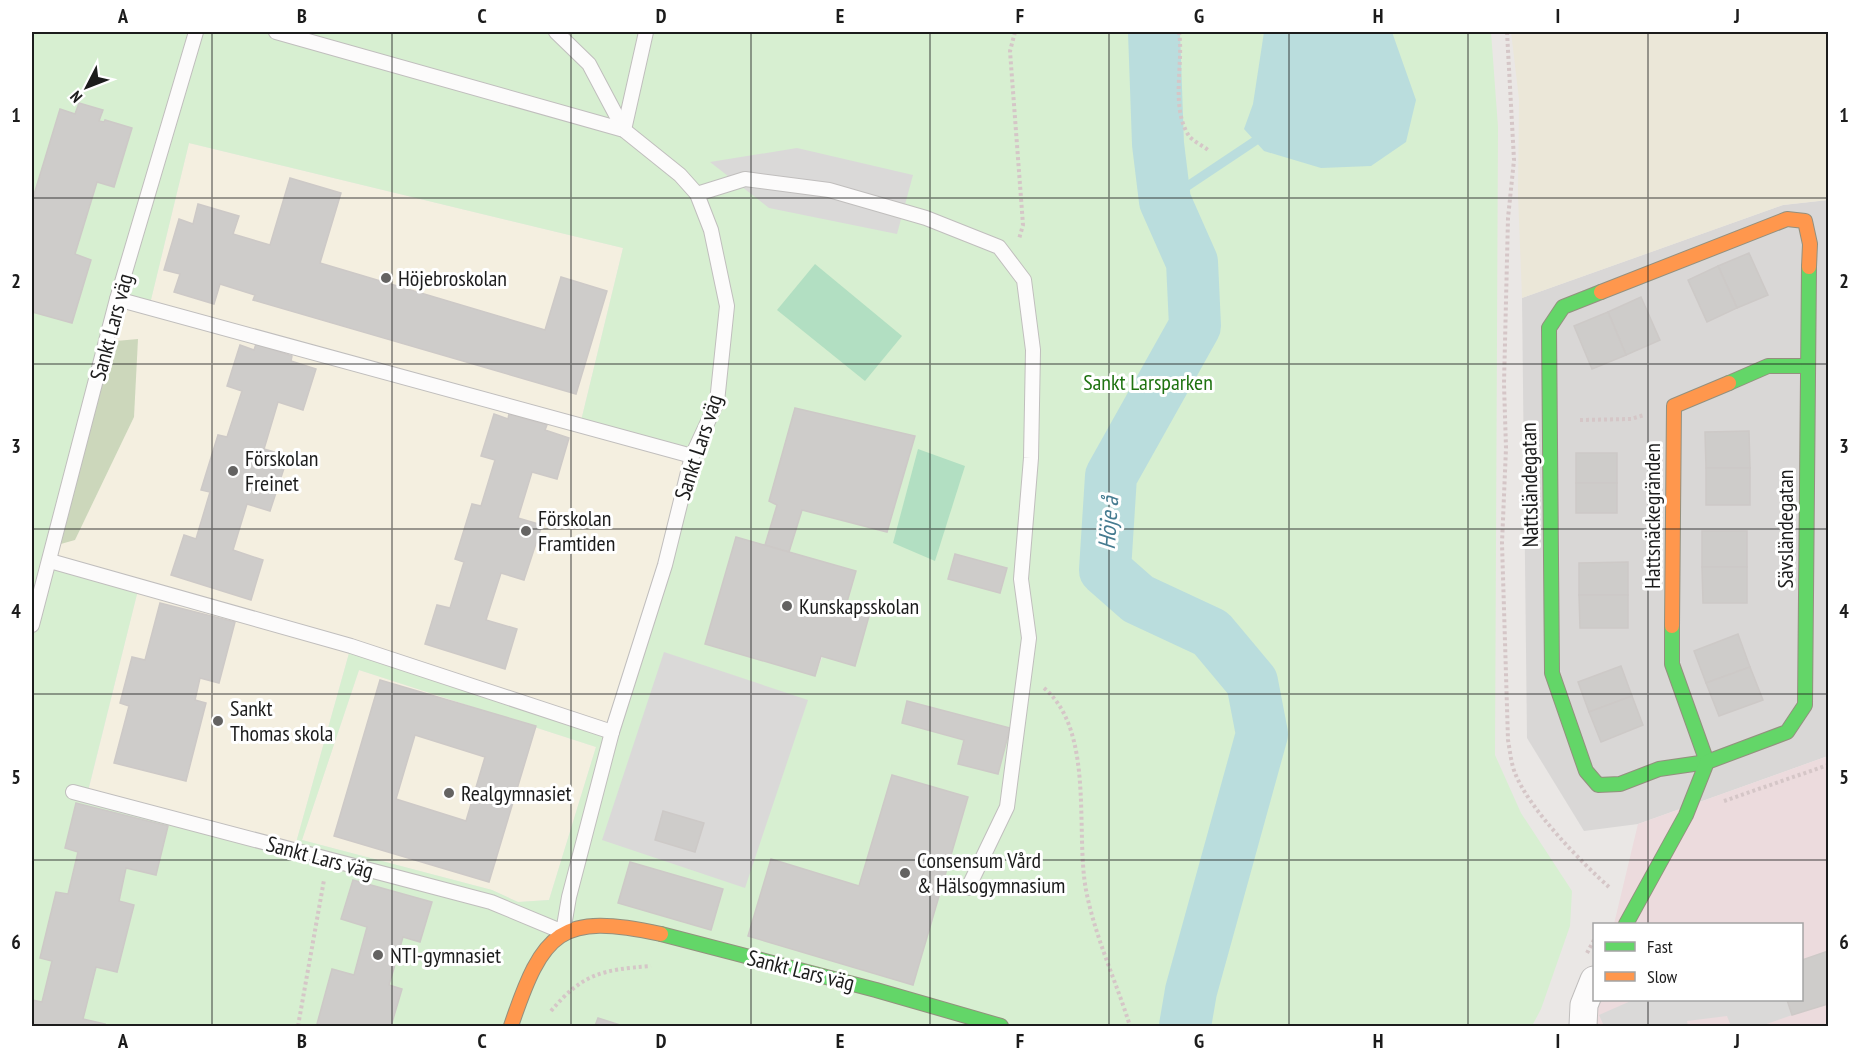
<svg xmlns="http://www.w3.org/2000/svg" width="1860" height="1058" viewBox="0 0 1860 1058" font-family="'PT Sans Narrow',sans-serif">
<rect width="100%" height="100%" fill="#eae7e5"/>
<path fill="#d9d7d6" d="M 1828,200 L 1828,756 L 1638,824 L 1584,831 L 1527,738 L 1522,298 L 1783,205 Z"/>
<path fill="#ecdbdd" d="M 1828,756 L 1828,1026 L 1598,1026 L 1592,1012 L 1595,1000 L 1802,1000 L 1802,924 L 1614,924 L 1638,824 Z"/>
<g fill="#f4efe0">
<path d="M 189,143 L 623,248 L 580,425 L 692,456 L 612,732 L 351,646 L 294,850 L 87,796 L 139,586 L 50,561 L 117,299 L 149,308 Z"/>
<path d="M 359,670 L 596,747 L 549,900 L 518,902 L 492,890 L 302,840 Z"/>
</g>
<path fill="#ebe7d8" d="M 1511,32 L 1828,32 L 1828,200 L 1783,205 L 1522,298 L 1518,194 L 1519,99 Z"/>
<path fill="#ccd7bb" d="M 138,339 L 134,417 L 75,540 L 32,552 L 72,345 Z"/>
<path fill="#d7efd1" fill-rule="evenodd" d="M 32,32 L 1491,32 L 1498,127 L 1495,755 L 1521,813 L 1572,891 L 1570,926 L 1541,1009 L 1532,1026 L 32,1026 ZM 189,143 L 623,248 L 580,425 L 691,456 L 612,732 L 351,646 L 294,850 L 87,795 L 139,586 L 51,560 L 118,299 L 149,308 ZM 736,537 L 855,571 C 845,608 828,641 815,676 L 705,644 ZM 359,670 L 596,747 L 549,900 L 518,902 L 492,890 L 302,840 ZM 893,775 L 968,798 L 912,985 L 771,859 L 859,886 Z"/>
<g fill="#b2dfc2">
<path d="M 815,264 L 902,336 L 865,381 L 777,310 Z"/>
<path d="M 918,449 L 965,466 L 935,561 L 893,543 Z"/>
</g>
<g fill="#dad9d8">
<path d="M 797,148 L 913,175 L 897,234 L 769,208 L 710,162 Z"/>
<path d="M 664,652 L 808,700 L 745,888 L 602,840 Z"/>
<path d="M 1633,1000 L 1787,1000 L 1792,1015 L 1761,1026 L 1731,1026 L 1727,1016 L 1687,1021 L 1688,1026 L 1604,1026 L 1599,1015 Z"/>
</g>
<path fill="#badddd" d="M 1264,32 L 1392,32 L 1416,100 L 1406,142 L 1371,166 L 1321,168 L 1264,151 L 1244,129 L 1253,104 Z"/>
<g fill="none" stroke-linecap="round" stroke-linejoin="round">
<path stroke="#badddd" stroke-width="9" d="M 1165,201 L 1255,141"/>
<path stroke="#badddd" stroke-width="52" d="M 1154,32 L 1158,144 L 1165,201 L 1192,262 L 1195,326 L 1111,476 L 1105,570 L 1138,599 L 1211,633 L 1252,682 L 1262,734 L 1191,991 L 1185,1026"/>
</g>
<g fill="#ceccca" stroke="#cdc9c7" stroke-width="1.5" fill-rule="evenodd">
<path d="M 79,103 L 103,110 L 99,121 L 104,122 L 105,120 L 132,128 L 114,187 L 97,182 L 75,254 L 91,260 L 72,323 L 32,312 L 32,201 L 60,109 L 75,114 Z"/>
<path d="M 290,178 L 341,193 L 320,263 L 545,330 L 561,277 L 607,291 L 576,394 L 253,300 L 255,295 L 220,284 L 214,304 L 174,292 L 180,274 L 164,270 L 179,219 L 193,224 L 198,204 L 239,216 L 233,234 L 270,245 Z"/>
<path d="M 1749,253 L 1768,295 L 1737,308 L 1718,266 Z"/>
<path d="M 1718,266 L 1737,308 L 1707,322 L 1688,280 Z"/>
<path d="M 1641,297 L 1660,340 L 1626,355 L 1608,312 Z"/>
<path d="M 1608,312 L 1626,355 L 1592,369 L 1574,326 Z"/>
<path d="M 256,344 L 292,356 L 291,361 L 316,369 L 303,410 L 278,402 L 264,449 L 288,456 L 270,511 L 247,504 L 233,550 L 263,560 L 251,600 L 171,575 L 184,535 L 196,539 L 210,492 L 201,490 L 218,435 L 227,437 L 242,391 L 227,386 L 240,345 L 254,350 Z"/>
<path d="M 795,408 L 915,436 L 887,532 L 802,510 L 789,552 L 765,545 L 777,505 L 769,501 Z"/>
<path d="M 494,414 L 508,419 L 509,414 L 547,425 L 545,430 L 569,438 L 557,479 L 532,472 L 518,518 L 542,525 L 524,580 L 501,573 L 486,620 L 517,629 L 505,669 L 425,644 L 437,605 L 450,608 L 464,562 L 455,559 L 472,504 L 481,506 L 495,460 L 481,456 Z"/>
<path d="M 1749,431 L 1750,468 L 1706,468 L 1705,432 Z"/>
<rect x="1576" y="453" width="41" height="30"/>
<rect x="1706" y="468" width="44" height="37"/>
<rect x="1576" y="483" width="41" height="30"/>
<rect x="1702" y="531" width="45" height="36"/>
<path d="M 736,537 L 856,571 L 847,602 L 871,609 L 855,666 L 821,656 L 815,676 L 705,644 Z"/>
<path d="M 955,554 L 1007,568 L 1000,593 L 948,579 Z"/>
<path d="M 1628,562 L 1628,595 L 1579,595 L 1579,563 Z"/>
<path d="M 1702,567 L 1747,567 L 1747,603 L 1703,603 Z"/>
<path d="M 1579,595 L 1628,595 L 1628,628 L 1580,628 Z"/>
<path d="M 160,603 L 235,622 L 219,683 L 200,678 L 195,700 L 206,703 L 186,781 L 114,763 L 129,706 L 120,703 L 132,657 L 145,660 Z"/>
<path d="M 1738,634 L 1750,667 L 1706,683 L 1694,651 Z"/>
<path d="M 1621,666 L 1632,696 L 1589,712 L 1578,682 Z"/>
<path d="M 1750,667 L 1763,700 L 1719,716 L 1706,683 Z"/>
<path d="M 380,680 L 536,726 L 489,882 L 334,836 ZM 415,735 L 485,757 L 466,821 L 396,799 Z"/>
<path d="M 1632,696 L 1643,725 L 1601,742 L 1589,712 Z"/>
<path d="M 907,701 L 1010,728 L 998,774 L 958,764 L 964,740 L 902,723 Z"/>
<path d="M 892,775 L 968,797 L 913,985 L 748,936 L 771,859 L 859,886 Z"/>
<path d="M 76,803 L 168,826 L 156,875 L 126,868 L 119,901 L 134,905 L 117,972 L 96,967 L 83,1019 L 105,1024 L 104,1026 L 32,1026 L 32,1000 L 42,1002 L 52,961 L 40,958 L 56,892 L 68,894 L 78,852 L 65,848 Z"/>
<path d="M 663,811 L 704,823 L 695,852 L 655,840 Z"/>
<path d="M 630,862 L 723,889 L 711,930 L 618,903 Z"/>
<path d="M 353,880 L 432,902 L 420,942 L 403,937 L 389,985 L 402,989 L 391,1026 L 327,1026 L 317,1024 L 332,969 L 354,975 L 367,927 L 341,919 Z"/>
<path d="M 1828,951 L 1828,1004 L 1792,1015 L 1787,1000 L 1802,1000 L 1802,960 Z"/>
<path d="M 598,1018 L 623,1026 L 595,1026 Z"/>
</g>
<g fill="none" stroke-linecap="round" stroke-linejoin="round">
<g stroke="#c0bebd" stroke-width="16">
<g id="lane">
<path d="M 556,32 L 589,64 L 624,130"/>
<path d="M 624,130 L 646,32"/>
<path d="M 697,194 L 745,179 L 829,190 L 926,218 L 999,247 L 1024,280 L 1033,350 L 1031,458 L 1021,579 L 1029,638 L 1007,807 L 968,888"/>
<path d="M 117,299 L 692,456"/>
<path d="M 50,561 L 351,646 L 612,732"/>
<path d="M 32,625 L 117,299 L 196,32"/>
<path d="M 73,792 L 491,902 L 563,932 L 569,897 L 612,732 L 665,565 L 692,456 L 717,402 L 727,306 L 711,230 L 697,194 L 680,175 L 624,130 L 276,32"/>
</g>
</g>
<g stroke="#c0bebd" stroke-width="29">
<path id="street" d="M 1583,1026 L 1584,1005 L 1594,980"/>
</g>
<g stroke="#93907e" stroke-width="16">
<g id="fast">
<path d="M 1601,292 L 1563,307 L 1549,328 L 1552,673 L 1586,771 L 1598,785 L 1620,784 L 1659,769 L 1707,762 L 1672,664 L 1672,626"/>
<path d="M 1729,383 L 1768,366 L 1807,366"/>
<path d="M 1626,924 L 1686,815 L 1707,762 L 1787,732 L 1805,705 L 1809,267"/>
<path d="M 661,934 L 876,990 L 1001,1026"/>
</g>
</g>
<g stroke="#93907e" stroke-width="16">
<g id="slow">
<path d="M 1601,292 L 1787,219 L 1805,221 L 1810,244 L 1809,267"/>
<path d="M 1672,626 L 1674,406 L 1729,383"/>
<path d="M 511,1026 C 543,931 560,912 661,934"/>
</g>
</g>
<g stroke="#d5c6c7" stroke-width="4" stroke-dasharray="3 3" stroke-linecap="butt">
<path d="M 1015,32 L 1010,51 L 1023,225 L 1019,239"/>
<path d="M 1179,32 C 1184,63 1170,107 1189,136 C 1193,141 1203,146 1208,150"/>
<path d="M 1507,32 L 1514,160 L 1508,218 L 1504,384 L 1506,448 L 1502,543 L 1508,740 C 1510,751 1511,763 1515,773 C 1529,809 1581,862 1610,888"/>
<path d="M 1580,420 L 1631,419 L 1644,415"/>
<path d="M 1044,688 C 1095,731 1075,831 1086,890 C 1095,937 1116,981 1130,1026"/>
<path d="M 1724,801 L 1828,765"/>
<path d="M 1587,953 L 1594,940"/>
<path d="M 551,1011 C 583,973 602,970 651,966"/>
<path d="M 298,1026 L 324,880"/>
</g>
<use href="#lane" stroke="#fcfbfb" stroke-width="14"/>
<use href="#street" stroke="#fcfbfb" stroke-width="27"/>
<use href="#fast" stroke="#63d668" stroke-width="14"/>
<use href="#slow" stroke="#ff974d" stroke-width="14"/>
</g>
<path fill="none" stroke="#1c1c1c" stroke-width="1.5" stroke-opacity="0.55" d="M 212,32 L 212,1026M 392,32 L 392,1026M 571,32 L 571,1026M 751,32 L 751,1026M 930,32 L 930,1026M 1109,32 L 1109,1026M 1289,32 L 1289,1026M 1468,32 L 1468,1026M 1648,32 L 1648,924M 32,198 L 1828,198M 32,364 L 1828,364M 32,529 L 1828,529M 32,694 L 1828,694M 32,860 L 1828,860M 1648,1000 L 1648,1026"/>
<g fill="#646362" stroke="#fff" stroke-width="2">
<circle cx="386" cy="278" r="6"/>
<circle cx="233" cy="471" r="6"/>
<circle cx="526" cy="531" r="6"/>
<circle cx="787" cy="606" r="6"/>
<circle cx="218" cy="721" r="6"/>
<circle cx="449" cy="793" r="6"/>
<circle cx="905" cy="873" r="6"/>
<circle cx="378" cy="955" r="6"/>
</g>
<g text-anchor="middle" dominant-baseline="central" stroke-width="6" stroke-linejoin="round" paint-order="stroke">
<g font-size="22" fill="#1c1c1c" stroke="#fff" text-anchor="start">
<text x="398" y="278">Höjebroskolan</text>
<text x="245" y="458">Förskolan<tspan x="245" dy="25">Freinet</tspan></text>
<text x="538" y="518">Förskolan<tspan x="538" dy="25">Framtiden</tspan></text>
<text x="799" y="606">Kunskapsskolan</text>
<text x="230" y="708">Sankt<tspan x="230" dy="25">Thomas skola</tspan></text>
<text x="461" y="793">Realgymnasiet</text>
<text x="917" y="860">Consensum Vård<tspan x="917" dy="25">&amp; Hälsogymnasium</tspan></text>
<text x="390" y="955">NTI-gymnasiet</text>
</g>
<g font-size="22" fill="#1c1c1c" stroke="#fff">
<text transform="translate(111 327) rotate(-75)">Sankt Lars väg</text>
<text transform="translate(698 447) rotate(-72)">Sankt Lars väg</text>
<text transform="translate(1529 485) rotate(-91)">Nattsländegatan</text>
<text transform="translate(1652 516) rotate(-90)">Hattsnäckegränden</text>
<text transform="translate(1785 529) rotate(-90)">Sävsländegatan</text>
<text transform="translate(320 857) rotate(15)">Sankt Lars väg</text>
<text transform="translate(801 970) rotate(14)">Sankt Lars väg</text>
</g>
<g font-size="22" fill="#1f7311" stroke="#fff">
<text x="1148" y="382">Sankt Larsparken</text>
</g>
<g font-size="24" font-style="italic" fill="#457b90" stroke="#fff">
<text transform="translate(1108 523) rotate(-86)">Höje å</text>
</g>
</g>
<rect width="1860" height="1058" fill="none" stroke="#ffffff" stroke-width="66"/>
<rect x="1593" y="923" width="210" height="78" fill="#ffffff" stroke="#a4a4a4" stroke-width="1.5"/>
<rect x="1605" y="942" width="30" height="9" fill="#63d668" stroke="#a4a4a4" stroke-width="1.5"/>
<text x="1647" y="953" font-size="18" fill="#1c1c1c">Fast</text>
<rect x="1605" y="972" width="30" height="9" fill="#ff974d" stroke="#a4a4a4" stroke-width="1.5"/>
<text x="1647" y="983" font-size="18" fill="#1c1c1c">Slow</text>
<g transform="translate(87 87) rotate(228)" stroke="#ffffff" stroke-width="4.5" paint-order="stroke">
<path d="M0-4.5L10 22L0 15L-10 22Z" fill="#1c1c1c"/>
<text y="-9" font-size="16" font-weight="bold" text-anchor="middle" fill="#1c1c1c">N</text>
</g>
<rect x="33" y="33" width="1794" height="992" fill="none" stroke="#1c1c1c" stroke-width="2"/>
<g font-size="20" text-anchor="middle" font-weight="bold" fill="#1c1c1c">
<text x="123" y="23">A</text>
<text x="302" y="23">B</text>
<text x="482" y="23">C</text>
<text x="661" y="23">D</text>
<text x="840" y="23">E</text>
<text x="1020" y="23">F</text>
<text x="1199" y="23">G</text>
<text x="1378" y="23">H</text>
<text x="1558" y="23">I</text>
<text x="1737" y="23">J</text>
<text x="16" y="122">1</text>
<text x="1844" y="122">1</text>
<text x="16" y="288">2</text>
<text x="1844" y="288">2</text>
<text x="16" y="453">3</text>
<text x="1844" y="453">3</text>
<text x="16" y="618">4</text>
<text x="1844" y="618">4</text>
<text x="16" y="784">5</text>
<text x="1844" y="784">5</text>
<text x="16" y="949">6</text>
<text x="1844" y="949">6</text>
<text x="123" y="1048">A</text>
<text x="302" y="1048">B</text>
<text x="482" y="1048">C</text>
<text x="661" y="1048">D</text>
<text x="840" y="1048">E</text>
<text x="1020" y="1048">F</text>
<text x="1199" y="1048">G</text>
<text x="1378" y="1048">H</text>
<text x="1558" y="1048">I</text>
<text x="1737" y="1048">J</text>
</g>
</svg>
